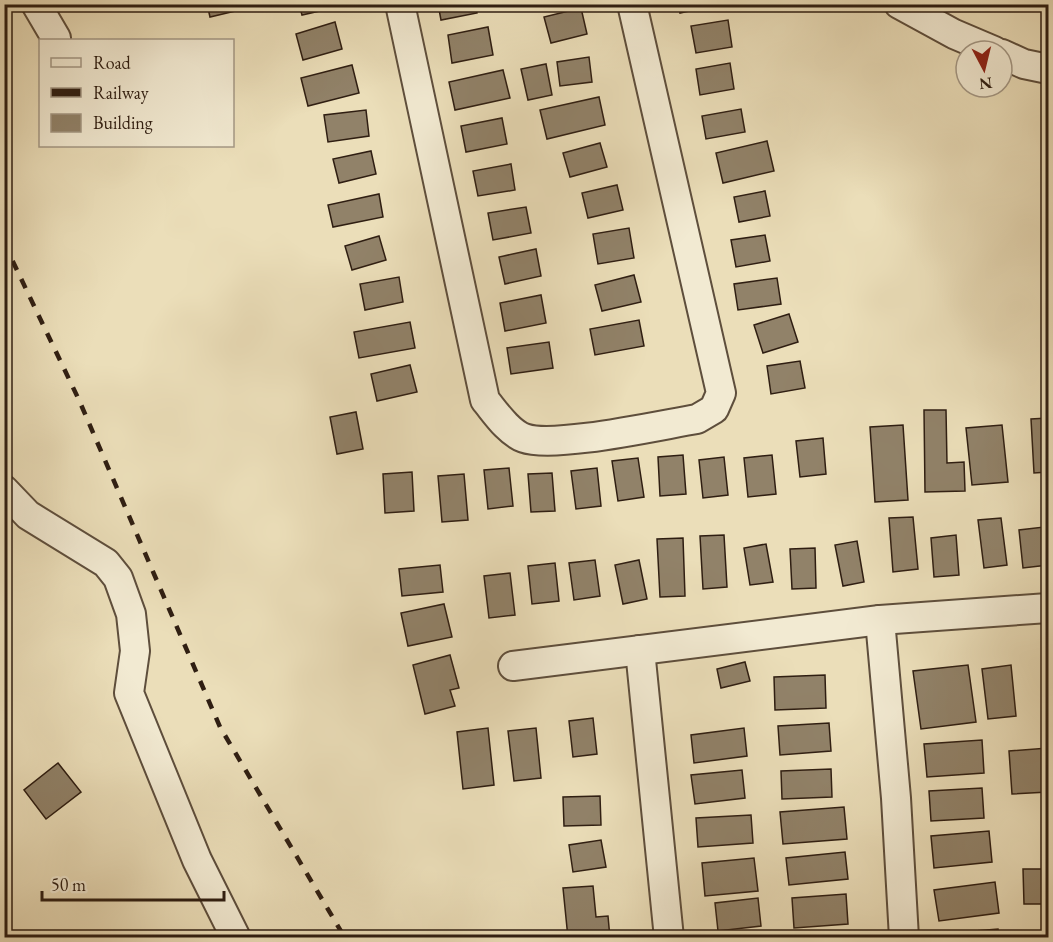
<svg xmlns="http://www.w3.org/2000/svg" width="1053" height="942" viewBox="0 0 1053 942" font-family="'EB Garamond',serif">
<rect width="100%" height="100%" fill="#ebdeb9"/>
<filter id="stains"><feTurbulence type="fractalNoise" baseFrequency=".00333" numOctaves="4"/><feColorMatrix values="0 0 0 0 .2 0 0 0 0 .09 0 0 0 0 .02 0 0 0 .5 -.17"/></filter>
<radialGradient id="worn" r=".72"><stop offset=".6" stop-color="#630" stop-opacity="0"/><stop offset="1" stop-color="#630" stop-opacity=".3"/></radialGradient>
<g fill="#918269" stroke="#2f1e12" stroke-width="1.5">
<path d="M 207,4 L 243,4 L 244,9 L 210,17 Z"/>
<path d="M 299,4 L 342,4 L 342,6 L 302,15 Z"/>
<path d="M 438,4 L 475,4 L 477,13 L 441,20 Z"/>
<path d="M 678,4 L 720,4 L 680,13 Z"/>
<path d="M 581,8 L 587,34 L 551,43 L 544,17 Z"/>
<path d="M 728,20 L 732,47 L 696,53 L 691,26 Z"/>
<path d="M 335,22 L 342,49 L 303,60 L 296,34 Z"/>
<path d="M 488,27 L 493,55 L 452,63 L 448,35 Z"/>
<path d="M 589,57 L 592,82 L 560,86 L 557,62 Z"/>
<path d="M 730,63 L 734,89 L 700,95 L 696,69 Z"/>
<path d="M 546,64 L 552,95 L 528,100 L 521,69 Z"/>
<path d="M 352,65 L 359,93 L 308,106 L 301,78 Z"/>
<path d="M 503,70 L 510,98 L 455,110 L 449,82 Z"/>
<path d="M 599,97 L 605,125 L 547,139 L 540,110 Z"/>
<path d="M 741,109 L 745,132 L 706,139 L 702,116 Z"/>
<path d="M 366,110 L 369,136 L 328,142 L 324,115 Z"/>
<path d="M 502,118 L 507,144 L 466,152 L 461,126 Z"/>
<path d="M 767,141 L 774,171 L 723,183 L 716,153 Z"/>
<path d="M 600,143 L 607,167 L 570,177 L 563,153 Z"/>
<path d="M 371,151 L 376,174 L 339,183 L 333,159 Z"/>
<path d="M 511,164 L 515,190 L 478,196 L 473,171 Z"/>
<path d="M 617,185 L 623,210 L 588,218 L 582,193 Z"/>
<path d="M 765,191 L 770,216 L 739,222 L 734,197 Z"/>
<path d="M 379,194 L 383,217 L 333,227 L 328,205 Z"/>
<path d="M 526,207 L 531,233 L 493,240 L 488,213 Z"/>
<path d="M 629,228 L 634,258 L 598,264 L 593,234 Z"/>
<path d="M 765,235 L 770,261 L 736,267 L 731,240 Z"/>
<path d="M 379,236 L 386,260 L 352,270 L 345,246 Z"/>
<path d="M 536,249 L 541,276 L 505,284 L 499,257 Z"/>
<path d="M 634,275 L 641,302 L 602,311 L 595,285 Z"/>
<path d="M 399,277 L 403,302 L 365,310 L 360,284 Z"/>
<path d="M 777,278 L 781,304 L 738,310 L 734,284 Z"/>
<path d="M 541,295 L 546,323 L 505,331 L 500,303 Z"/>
<path d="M 789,314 L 798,342 L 763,353 L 754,325 Z"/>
<path d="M 639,320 L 644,346 L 595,355 L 590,329 Z"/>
<path d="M 410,322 L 415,348 L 359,358 L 354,332 Z"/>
<path d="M 549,342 L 553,368 L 511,374 L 507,348 Z"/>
<path d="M 800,361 L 805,388 L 771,394 L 767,366 Z"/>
<path d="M 410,365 L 417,392 L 377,401 L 371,374 Z"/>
<path d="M 924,410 L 946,410 L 947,463 L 964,462 L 965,491 L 925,492 Z"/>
<path d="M 356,412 L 363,449 L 337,454 L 330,417 Z"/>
<path d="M 1048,418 L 1048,472 L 1034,473 L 1031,419 Z"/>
<path d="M 903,425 L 908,500 L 875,502 L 870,427 Z"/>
<path d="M 1002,425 L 1008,482 L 972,485 L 966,428 Z"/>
<path d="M 823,438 L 826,474 L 800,477 L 796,441 Z"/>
<path d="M 683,455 L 686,494 L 660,496 L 658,457 Z"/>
<path d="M 772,455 L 776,494 L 748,497 L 744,458 Z"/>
<path d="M 724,457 L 728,495 L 703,498 L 699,460 Z"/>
<path d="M 638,458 L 644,497 L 618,501 L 612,461 Z"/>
<path d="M 509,468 L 513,506 L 488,509 L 484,470 Z"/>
<path d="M 597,468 L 601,506 L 576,509 L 571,471 Z"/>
<path d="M 412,472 L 414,511 L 385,513 L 383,474 Z"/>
<path d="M 552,473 L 555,511 L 531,512 L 528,474 Z"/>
<path d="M 464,474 L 468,520 L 442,522 L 438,476 Z"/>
<path d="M 913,517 L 918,569 L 893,572 L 889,518 Z"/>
<path d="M 1001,518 L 1007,565 L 984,568 L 978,520 Z"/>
<path d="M 1044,527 L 1048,565 L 1023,568 L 1019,530 Z"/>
<path d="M 724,535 L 727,587 L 703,589 L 700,536 Z"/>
<path d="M 956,535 L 959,575 L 934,577 L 931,538 Z"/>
<path d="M 683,538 L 685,596 L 660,597 L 657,539 Z"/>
<path d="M 857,541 L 864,582 L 843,586 L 835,545 Z"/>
<path d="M 766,544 L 773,582 L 750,585 L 744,548 Z"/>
<path d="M 815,548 L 816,588 L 792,589 L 790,549 Z"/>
<path d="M 595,560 L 600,596 L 574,600 L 569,563 Z"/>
<path d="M 639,560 L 647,599 L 623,604 L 615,565 Z"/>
<path d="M 555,563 L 559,601 L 532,604 L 528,566 Z"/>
<path d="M 440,565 L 443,592 L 402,596 L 399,569 Z"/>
<path d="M 510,573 L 515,615 L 489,618 L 484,576 Z"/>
<path d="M 444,604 L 452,637 L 408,646 L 401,613 Z"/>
<path d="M 450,655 L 459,688 L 450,690 L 455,706 L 425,714 L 413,665 Z"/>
<path d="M 745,662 L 750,681 L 721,688 L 717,669 Z"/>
<path d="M 968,665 L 976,722 L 921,729 L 913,671 Z"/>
<path d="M 1011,665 L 1016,716 L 988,719 L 982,669 Z"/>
<path d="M 825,675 L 826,708 L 775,710 L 774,677 Z"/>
<path d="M 593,718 L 597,754 L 573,757 L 569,721 Z"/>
<path d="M 829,723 L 831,751 L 780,755 L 778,726 Z"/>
<path d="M 488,728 L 494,785 L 463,789 L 457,732 Z"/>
<path d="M 536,728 L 541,778 L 514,781 L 508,731 Z"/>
<path d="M 744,728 L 747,756 L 694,763 L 691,735 Z"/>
<path d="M 982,740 L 984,773 L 927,777 L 924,744 Z"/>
<path d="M 1048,748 L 1048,792 L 1012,794 L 1009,751 Z"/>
<path d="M 58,763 L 81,792 L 46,819 L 24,790 Z"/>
<path d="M 831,769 L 832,797 L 782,799 L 781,771 Z"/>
<path d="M 742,770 L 745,798 L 695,804 L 691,775 Z"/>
<path d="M 982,788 L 984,818 L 931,821 L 929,791 Z"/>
<path d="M 600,796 L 601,825 L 564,826 L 563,797 Z"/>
<path d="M 844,807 L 847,839 L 783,844 L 780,812 Z"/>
<path d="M 751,815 L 753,843 L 698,847 L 696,818 Z"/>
<path d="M 989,831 L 992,862 L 934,868 L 931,836 Z"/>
<path d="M 601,840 L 606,867 L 573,872 L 569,845 Z"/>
<path d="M 845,852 L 848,879 L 789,885 L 786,858 Z"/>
<path d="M 754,858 L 758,891 L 705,896 L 702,863 Z"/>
<path d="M 1023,869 L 1048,869 L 1048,904 L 1024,904 Z"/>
<path d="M 995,882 L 999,913 L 939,921 L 934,890 Z"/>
<path d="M 593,886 L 596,917 L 608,916 L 610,938 L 568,938 L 563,888 Z"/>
<path d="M 846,894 L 848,924 L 794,928 L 792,898 Z"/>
<path d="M 758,898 L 761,926 L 718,931 L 715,903 Z"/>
<path d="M 998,929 L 999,938 L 938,938 L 938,934 Z"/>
</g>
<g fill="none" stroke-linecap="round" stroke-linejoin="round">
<g stroke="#5e4e3c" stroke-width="32">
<g id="minor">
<path d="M 36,4 L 56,38"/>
<path d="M 400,4 L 485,400 C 495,412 508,432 524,438 C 554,449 660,425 697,419 L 714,409 L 721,393 L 632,4"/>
<path d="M 899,4 L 954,34 L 994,51"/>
<path d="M 1002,54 L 1024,64 L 1048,69"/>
<path d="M 4,490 L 28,515 L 106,563 L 118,578 L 131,614 L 135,651 L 129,693 L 197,860 L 236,938"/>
<path d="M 880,620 L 896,798 L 904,938"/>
<path d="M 640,650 L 669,938"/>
<path d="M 513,666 L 880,620 L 1048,608"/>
</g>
</g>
<use href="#minor" stroke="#f2ead2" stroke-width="28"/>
<path stroke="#2f1e12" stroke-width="4.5" stroke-dasharray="10 10" stroke-linecap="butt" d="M 4,243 L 79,400 L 220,727 L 345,938"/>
</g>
<rect width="1053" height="942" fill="none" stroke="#ebdeb9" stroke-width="24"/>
<rect x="6" y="6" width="1041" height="930" fill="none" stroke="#2f1e12" stroke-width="3"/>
<rect x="12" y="12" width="1029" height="918" fill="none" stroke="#2f1e12" stroke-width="1.5"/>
<rect x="39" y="39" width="195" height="108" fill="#f2ead2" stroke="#a49885" stroke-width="1.5"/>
<rect x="51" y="58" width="30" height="9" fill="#f2ead2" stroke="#a49885" stroke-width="1.5"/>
<text x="93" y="69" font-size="18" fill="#2f1e12">Road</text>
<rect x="51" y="88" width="30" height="9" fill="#2f1e12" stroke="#a49885" stroke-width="1.5"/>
<text x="93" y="99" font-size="18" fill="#2f1e12">Railway</text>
<rect x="51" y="114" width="30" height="18" fill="#918269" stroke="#a49885" stroke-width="1.5"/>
<text x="93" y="129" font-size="18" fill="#2f1e12">Building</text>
<g transform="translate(984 69) rotate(173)"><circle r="28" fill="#f2ead2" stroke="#a49885" stroke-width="1.5"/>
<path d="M0-4.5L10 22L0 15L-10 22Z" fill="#8f2418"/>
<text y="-9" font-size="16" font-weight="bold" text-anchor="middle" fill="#2f1e12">N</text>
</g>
<path d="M42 891v9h182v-9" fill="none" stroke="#2f1e12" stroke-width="3"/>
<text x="51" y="891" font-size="18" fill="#2f1e12" stroke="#f2ead2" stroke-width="4.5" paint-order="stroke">50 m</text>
<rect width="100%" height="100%" filter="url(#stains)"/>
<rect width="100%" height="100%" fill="url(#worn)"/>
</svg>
